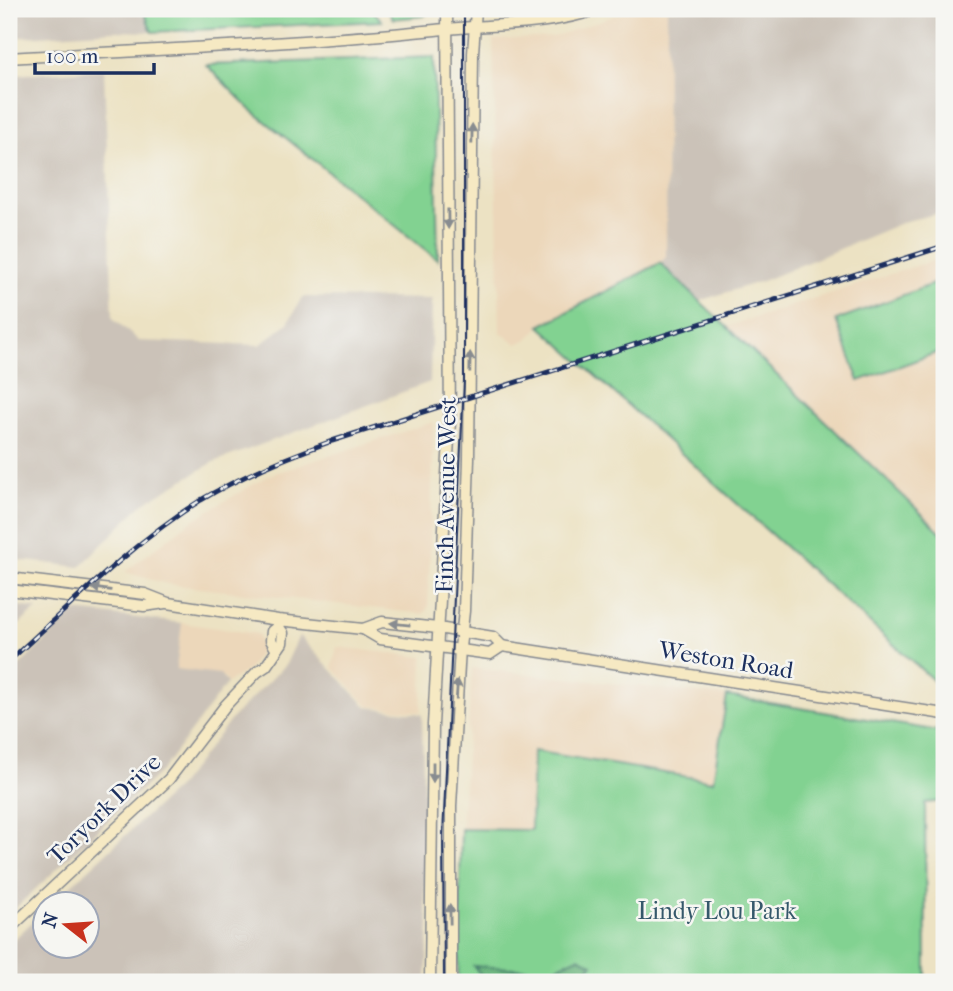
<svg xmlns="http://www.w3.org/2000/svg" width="953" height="991" viewBox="0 0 953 991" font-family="'IM FELL French Canon',serif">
<rect width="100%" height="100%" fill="#f6f6f2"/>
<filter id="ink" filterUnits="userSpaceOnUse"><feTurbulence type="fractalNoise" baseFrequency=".0143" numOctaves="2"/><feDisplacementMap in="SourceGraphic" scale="14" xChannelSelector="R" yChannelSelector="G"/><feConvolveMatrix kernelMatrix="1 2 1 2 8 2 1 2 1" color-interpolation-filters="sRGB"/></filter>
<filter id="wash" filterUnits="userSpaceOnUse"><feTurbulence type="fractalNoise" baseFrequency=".00686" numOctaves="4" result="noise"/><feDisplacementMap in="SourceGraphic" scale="28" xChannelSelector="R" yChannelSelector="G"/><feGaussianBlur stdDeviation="1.57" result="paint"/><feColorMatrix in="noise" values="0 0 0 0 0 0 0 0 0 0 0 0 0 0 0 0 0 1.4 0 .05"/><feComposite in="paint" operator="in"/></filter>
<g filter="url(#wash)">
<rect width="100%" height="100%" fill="#ece2c3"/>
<g fill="#ecd7ba">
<path d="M 633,9 L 667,9 L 666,257 L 660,263 L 540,326 L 528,339 L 517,344 L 500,332 L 493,40 L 553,37 Z"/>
<path d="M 944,257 L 944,535 L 726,327 Z"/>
<path d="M 434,422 L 428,608 L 423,614 L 167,584 L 125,572 L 188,523 L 269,475 Z"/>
<path d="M 182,623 L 258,634 L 261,650 L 249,669 L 227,683 L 224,677 L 176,669 Z"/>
<path d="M 337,647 L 423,657 L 421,712 L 368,706 L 332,667 Z"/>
<path d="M 472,668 L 727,696 L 714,781 L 533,751 L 532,830 L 461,829 Z"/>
</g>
<g fill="#cbc2b8">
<path d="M 9,9 L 143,9 L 152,32 L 114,31 L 9,38 Z"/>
<path d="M 667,9 L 944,9 L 944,212 L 906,221 L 765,280 L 699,301 L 660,263 L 666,257 Z"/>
<path d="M 104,70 L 113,318 L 139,341 L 260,345 L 288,323 L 302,297 L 432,299 L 430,382 L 214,462 L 142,504 L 80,567 L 9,559 L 9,75 Z"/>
<path d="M 9,604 L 37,609 L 9,633 Z"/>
<path d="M 76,611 L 182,623 L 176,669 L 220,674 L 227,683 L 163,769 L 9,914 L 9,676 Z"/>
<path d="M 299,636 L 367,707 L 422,714 L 425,902 L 429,923 L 426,982 L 9,982 L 9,944 L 45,910 L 46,946 L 88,946 L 88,904 L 52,903 L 179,786 L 233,717 L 286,664 Z"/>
</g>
<g fill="#82d291" stroke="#4e8078" stroke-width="2">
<path d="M 143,9 L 372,9 L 382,21 L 152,32 Z"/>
<path d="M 388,9 L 431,9 L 424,16 L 393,19 Z"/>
<path d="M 434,57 L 438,260 L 250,109 L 206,65 Z"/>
<path d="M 660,263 L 944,535 L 944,690 L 540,326 Z"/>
<path d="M 944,280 L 944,350 L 859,381 L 836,320 Z"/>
<path d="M 727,696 L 940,731 C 940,755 944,777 944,801 L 925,803 L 926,982 L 458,982 L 461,829 L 531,830 L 533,751 L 713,781 Z"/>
</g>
<path fill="#69b47b" stroke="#42726c" stroke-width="2" d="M 578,957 L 593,964 L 575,982 L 486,982 L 474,966 L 550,970 Z"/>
</g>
<g filter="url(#ink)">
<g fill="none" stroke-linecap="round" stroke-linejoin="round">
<g stroke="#848890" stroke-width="13">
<g id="secondary">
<path d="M 9,58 C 151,50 293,44 435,30 C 489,24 546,27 598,9"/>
<path d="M 9,578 L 145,594 L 168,603 L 278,620 L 363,629 L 382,622 L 438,628 L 493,637 L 502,646 L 944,714"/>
<path d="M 9,590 L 144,606 L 165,603"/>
<path d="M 363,629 L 380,639 L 490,654 L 502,646"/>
<path d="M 276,649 L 271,640 L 272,631 L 278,626"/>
<path d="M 9,929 L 169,779 L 225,706 L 257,672 L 266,666 L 282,643 L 283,633 L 278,626"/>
<path d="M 430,982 L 433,725 L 450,421 L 447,9"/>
<path d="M 451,982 L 451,806 L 460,648 L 464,611 L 469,458 L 473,53 L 476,9"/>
</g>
</g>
<use href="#secondary" stroke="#f6e9c3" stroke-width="10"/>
<path stroke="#1b2f5e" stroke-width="2" d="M 444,982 L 443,835 L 464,380 L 464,9"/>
<g stroke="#1b2f5e" stroke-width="5">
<path id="rail" d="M 9,661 C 70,606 131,544 201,500 C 243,475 287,457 332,441 L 944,246"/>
</g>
<use href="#rail" stroke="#f6f6f2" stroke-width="2.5" stroke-dasharray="8" stroke-linecap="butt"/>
</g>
<defs><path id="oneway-solid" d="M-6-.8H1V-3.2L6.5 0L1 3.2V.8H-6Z" transform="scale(1.75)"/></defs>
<g fill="#888c90">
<use href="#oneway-solid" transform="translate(472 134) rotate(-89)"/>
<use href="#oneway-solid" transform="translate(448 219) rotate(89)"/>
<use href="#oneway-solid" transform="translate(470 362) rotate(-89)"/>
<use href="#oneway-solid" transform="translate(101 589) rotate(-173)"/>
<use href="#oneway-solid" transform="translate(400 624) rotate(-174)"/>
<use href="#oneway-solid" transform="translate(457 689) rotate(-86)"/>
<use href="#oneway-solid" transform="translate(433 772) rotate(90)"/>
<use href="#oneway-solid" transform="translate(450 914) rotate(-91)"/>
</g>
</g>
<g text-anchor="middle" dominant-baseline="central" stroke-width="5" stroke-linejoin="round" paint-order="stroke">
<g font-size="24" fill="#1b2f5e" stroke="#f6f6f2">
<text transform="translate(446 495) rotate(-89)">Finch Avenue West</text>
<text transform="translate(726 660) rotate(9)">Weston Road</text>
<text transform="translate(104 809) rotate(-44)">Toryork Drive</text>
</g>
<g font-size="24" fill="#35586b" stroke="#f6f6f2">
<text x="717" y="911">Lindy Lou Park</text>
</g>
</g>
<rect width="953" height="991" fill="none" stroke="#f6f6f2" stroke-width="35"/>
<g transform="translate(66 925) rotate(287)"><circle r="33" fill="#f6f6f2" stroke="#9ea6b7" stroke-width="2"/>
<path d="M0-5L12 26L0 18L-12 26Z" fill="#c8321e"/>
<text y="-10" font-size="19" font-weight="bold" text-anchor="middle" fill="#1b2f5e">N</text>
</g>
<path d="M35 63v10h119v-10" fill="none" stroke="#1b2f5e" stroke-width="3.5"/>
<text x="46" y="63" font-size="21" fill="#1b2f5e" stroke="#f6f6f2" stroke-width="5" paint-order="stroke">100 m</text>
</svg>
